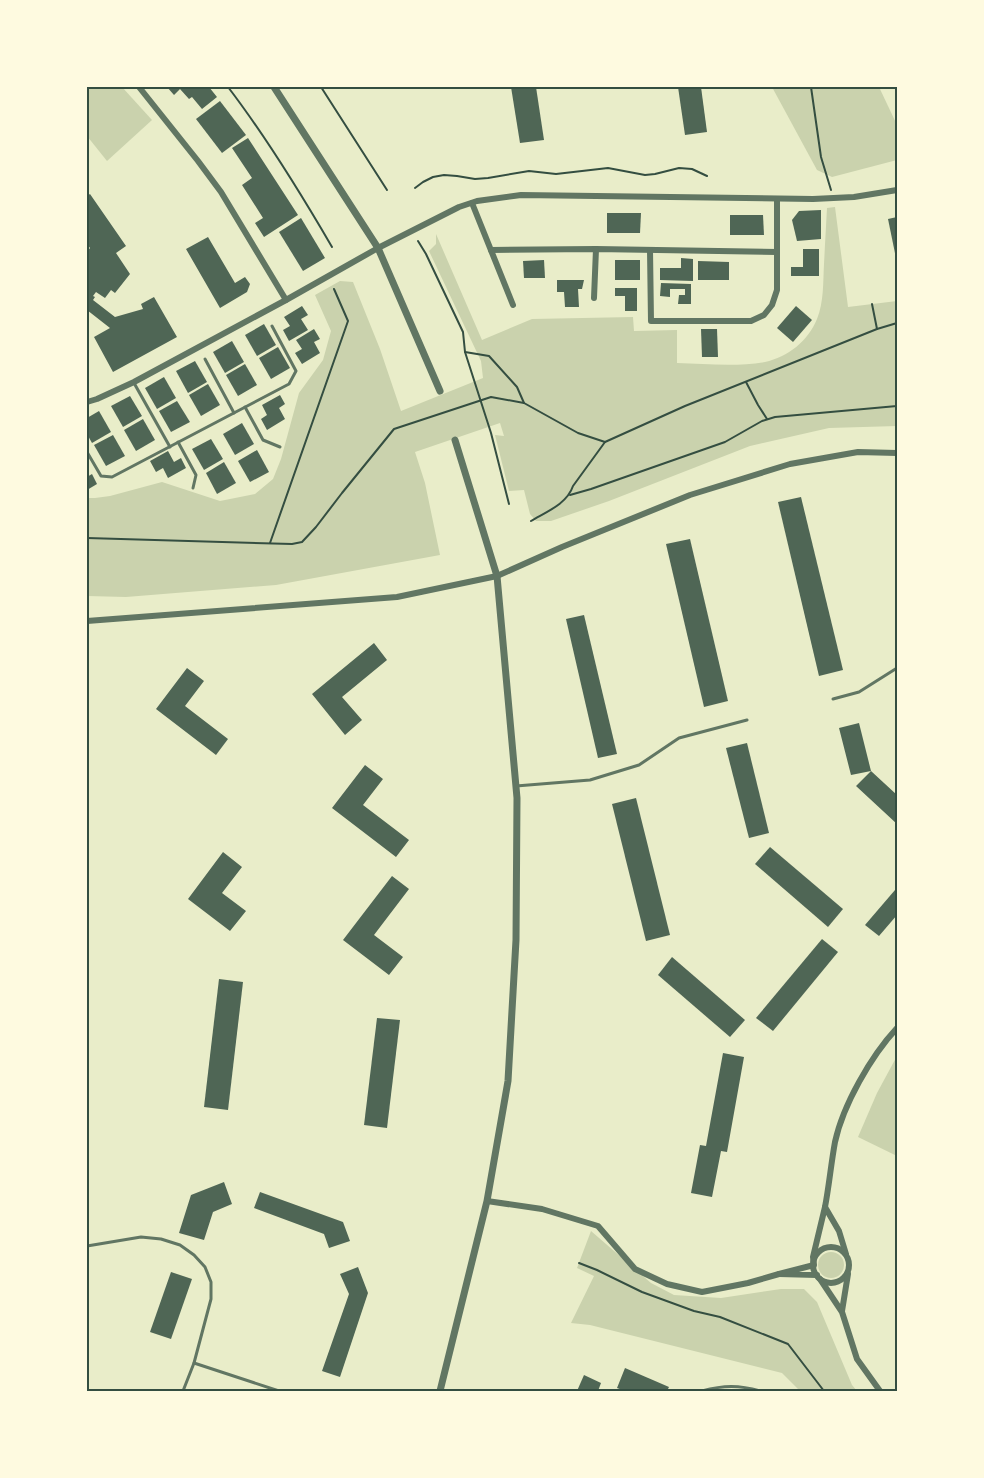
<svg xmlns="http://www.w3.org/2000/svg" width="984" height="1478" viewBox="0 0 984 1478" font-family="Bitter,serif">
<rect width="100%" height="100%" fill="#e9edc9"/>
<g fill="#cad2ad">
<path d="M 92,87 L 122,87 L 152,120 L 107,161 L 87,136 L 87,91 Z"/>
<path d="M 772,87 L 879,87 L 897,125 L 897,160 L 832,177 L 817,170 Z"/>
<path d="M 835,207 L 848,307 L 897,301 L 897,426 L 829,428 L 750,446 L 609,501 L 551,521 L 536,521 L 530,514 L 524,490 L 509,491 L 495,435 L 504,436 L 500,423 L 415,452 L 425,483 L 440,555 L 276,585 L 126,597 L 87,596 L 87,498 L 95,498 L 110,496 L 162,482 L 220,501 L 255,494 L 273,479 L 281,459 L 299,393 L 323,360 L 331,331 L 315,295 L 340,281 L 353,282 L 380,349 L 401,411 L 483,378 L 481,361 L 429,251 L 436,244 L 436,234 L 482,340 L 532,319 L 633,317 L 634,331 L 677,330 L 677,363 C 706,364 737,367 765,362 C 788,357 808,341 817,319 C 824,302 823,282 824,264 C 825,245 826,227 827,208 Z"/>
<path d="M 897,1056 L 897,1156 L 858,1137 L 877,1093 Z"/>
<path d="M 591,1231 L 651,1283 L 674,1295 L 721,1298 L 781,1289 L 804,1289 L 817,1302 L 852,1385 L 857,1391 L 800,1391 L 782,1373 L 590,1325 L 571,1323 L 594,1276 L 577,1268 Z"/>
<circle cx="831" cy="1265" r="13"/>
</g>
<g fill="#4f6655">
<path d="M 167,87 L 209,87 L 217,97 L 202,109 L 192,97 L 189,99 L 180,89 L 174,95 Z"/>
<path d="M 511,87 L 536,87 L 544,140 L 520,143 Z"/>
<path d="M 678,87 L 701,87 L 707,132 L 685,135 Z"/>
<path d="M 220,101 L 246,135 L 222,153 L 196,119 Z"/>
<path d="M 248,138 L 298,215 L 264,237 L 255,223 L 263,218 L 242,185 L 252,178 L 232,148 Z"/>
<path d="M 90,194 L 126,246 L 116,253 L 130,274 L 115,293 L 111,290 L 105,298 L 96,292 L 93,296 L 95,297 L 93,300 L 115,317 L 143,309 L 141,304 L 154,297 L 177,337 L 113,372 L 94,337 L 110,328 L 87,310 L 87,252 L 90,248 L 87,244 L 87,196 Z"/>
<path d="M 821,210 L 821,239 L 797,241 L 792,220 L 799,211 Z"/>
<path d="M 607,213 L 641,213 L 640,233 L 607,233 Z"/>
<path d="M 730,215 L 763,215 L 764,235 L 730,235 Z"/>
<path d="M 897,217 L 897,257 L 896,258 L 888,219 Z"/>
<path d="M 301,218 L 325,258 L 303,271 L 279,232 Z"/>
<path d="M 208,237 L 235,283 L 245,277 L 250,284 L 247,292 L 220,308 L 186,249 Z"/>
<path d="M 803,249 L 819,249 L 819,276 L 791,276 L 791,267 L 803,267 Z"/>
<path d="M 681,258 L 693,259 L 693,281 L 660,280 L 660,268 L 681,268 Z"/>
<path d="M 544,260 L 545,278 L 524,278 L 523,261 Z"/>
<rect x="615" y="260" width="25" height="20"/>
<path d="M 698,261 L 729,262 L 729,280 L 698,280 Z"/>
<path d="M 557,280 L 584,280 L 582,289 L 578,289 L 579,307 L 565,307 L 564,292 L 557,292 Z"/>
<path d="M 661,283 L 691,284 L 691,304 L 678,304 L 679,295 L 685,295 L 685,289 L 670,289 L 670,297 L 660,296 Z"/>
<path d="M 615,288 L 637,288 L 637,311 L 625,311 L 625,296 L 615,296 Z"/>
<path d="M 302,306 L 308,315 L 301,319 L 308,330 L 289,341 L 283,330 L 290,326 L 284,317 Z"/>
<path d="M 796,306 L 812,320 L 793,342 L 777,328 Z"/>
<path d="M 264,324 L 276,345 L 257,356 L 245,335 Z"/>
<path d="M 314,329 L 320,339 L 314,342 L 320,353 L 302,364 L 295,353 L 302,349 L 296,340 Z"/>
<path d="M 701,329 L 717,329 L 718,357 L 702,357 Z"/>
<path d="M 232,341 L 244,362 L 225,373 L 213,352 Z"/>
<path d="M 278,347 L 290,368 L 271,379 L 259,358 Z"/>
<path d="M 195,361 L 207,382 L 188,393 L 176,371 Z"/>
<path d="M 245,364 L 257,385 L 238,396 L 226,375 Z"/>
<path d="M 164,377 L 176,398 L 157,409 L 145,388 Z"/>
<path d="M 208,384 L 220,405 L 201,416 L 189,395 Z"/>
<path d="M 280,395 L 285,404 L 279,408 L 285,419 L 267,430 L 261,419 L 267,415 L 262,405 Z"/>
<path d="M 130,396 L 142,416 L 123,427 L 111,406 Z"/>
<path d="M 177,401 L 190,422 L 171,432 L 159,411 Z"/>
<path d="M 99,411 L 111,432 L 92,443 L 87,434 L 87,418 Z"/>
<path d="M 143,419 L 155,440 L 136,451 L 124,430 Z"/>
<path d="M 242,423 L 254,444 L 235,455 L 223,434 Z"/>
<path d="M 113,435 L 125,456 L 106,466 L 94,445 Z"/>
<path d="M 211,439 L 223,459 L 204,470 L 192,449 Z"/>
<path d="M 257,450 L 269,472 L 250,482 L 238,461 Z"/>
<path d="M 168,451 L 174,462 L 181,458 L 186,468 L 168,478 L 163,468 L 156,472 L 150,461 Z"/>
<path d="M 224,462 L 236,483 L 217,494 L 206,473 Z"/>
<path d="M 92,474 L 97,484 L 87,490 L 87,477 Z"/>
<path d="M 801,497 L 843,670 L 819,676 L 778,502 Z"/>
<path d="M 690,539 L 728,701 L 704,707 L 666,544 Z"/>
<path d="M 584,615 L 617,754 L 598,758 L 566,619 Z"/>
<path d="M 374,643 L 387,660 L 342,697 L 362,720 L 345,735 L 312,694 Z"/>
<path d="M 187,668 L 204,681 L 185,706 L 228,739 L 216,755 L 156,709 Z"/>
<path d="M 859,723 L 871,771 L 897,795 L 897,824 L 856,786 L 871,771 L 851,775 L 839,728 Z"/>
<path d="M 747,743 L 769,833 L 749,838 L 726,748 Z"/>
<path d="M 365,765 L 383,779 L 363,805 L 409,840 L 396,857 L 332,808 Z"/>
<path d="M 636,798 L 670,935 L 646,941 L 612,804 Z"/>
<path d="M 770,847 L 843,909 L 828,927 L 755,864 Z"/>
<path d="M 223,852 L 242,867 L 222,893 L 246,911 L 230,931 L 188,899 Z"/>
<path d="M 392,876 L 409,889 L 374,935 L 403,957 L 389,975 L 343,940 Z"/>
<path d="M 895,890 L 897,891 L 897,915 L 879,936 L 865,925 Z"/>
<path d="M 822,939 L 838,952 L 773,1031 L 756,1018 Z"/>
<path d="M 672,957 L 745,1020 L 730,1037 L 658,975 Z"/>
<path d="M 219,979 L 243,982 L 228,1110 L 204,1107 Z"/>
<path d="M 377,1018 L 400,1020 L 387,1128 L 364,1125 Z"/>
<path d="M 723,1053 L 744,1057 L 727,1152 L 721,1151 L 712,1197 L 691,1193 L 700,1145 L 706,1146 Z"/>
<path d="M 224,1182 L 232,1204 L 213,1212 L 204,1240 L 179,1233 L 191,1195 Z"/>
<path d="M 260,1192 L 343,1222 L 350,1241 L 329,1248 L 324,1234 L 254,1208 Z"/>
<path d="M 358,1267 L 368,1293 L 340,1377 L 322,1371 L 349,1294 L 340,1274 Z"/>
<path d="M 171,1272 L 192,1279 L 171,1339 L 150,1332 Z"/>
<path d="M 625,1368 L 669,1387 L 667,1391 L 625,1391 L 617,1388 Z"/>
<path d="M 584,1375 L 601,1383 L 598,1391 L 577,1391 Z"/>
</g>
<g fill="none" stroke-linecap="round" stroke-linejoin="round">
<g stroke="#344e41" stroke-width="2">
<path d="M 228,87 C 267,138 300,192 332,247"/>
<path d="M 321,87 L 387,190"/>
<path d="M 811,87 L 821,157 L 831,190"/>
<path d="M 415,188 L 423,182 L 433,177 L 444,175 L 457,176 L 475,179 L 488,178 L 529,171 L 556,174 L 608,168 L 645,175 L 655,174 L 679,168 L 692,169 L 707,176"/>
<path d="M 418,241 L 426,254 L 463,332 L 465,352 L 491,433 L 509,504"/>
<path d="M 87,250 L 88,251 L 87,252"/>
<path d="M 872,304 L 877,329"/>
<path d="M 465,352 L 489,356 L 517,387 L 524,403"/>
<path d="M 746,382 L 758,405 L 767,419"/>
<path d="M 570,495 L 591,489 L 725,442 L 762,421 L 775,417 L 897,406"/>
<path d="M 531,521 C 546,512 567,504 573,486 L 605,442 L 685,406 L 877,329 L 897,323"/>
<path d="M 87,538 L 292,544 L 302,542 L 316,527 L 342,493 L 394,429 L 491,397 L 524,403 L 578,433 L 605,442"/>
<path d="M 270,543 L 348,321 L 334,289"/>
<path d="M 579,1263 L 597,1270 L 642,1292 L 694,1311 L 720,1317 L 788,1344 L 824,1391"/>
</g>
<g stroke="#617663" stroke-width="3">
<path d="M 205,359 L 234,413"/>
<path d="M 134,383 L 170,447"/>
<path d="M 245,407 L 263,440 L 280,447"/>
<path d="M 178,442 L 196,475 L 193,488"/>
<path d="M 87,452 L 101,476 L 112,477 L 289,384 L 296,371 L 272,326"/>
<path d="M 833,699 L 859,692 L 897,668"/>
<path d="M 516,786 L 590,780 L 639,765 L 679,738 L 747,720"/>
<path d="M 87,1246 L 141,1237 L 161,1239 L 180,1245 L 194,1255 L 205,1267 L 211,1282 L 211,1299 L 194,1363 L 183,1391"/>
<path d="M 194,1363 L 279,1391"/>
<path d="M 702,1391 C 724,1385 739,1385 760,1391"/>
</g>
<g stroke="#617663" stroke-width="6">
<path d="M 139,87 L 198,161 L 221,192 L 286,300"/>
<path d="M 472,203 L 513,305"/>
<path d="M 491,250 L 596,249 L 777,252"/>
<path d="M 650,250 L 651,321 L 751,321 L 764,315 L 772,305 L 777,290 L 777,199"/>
<path d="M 594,298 L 596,249"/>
<path d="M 87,402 L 97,399 L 134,382 L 286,300 L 378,248 L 459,207 L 477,201 L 521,195 L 813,199 L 854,197 L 897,190"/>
<path d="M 87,621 L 397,597 L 497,576 L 562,547 L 690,495 L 790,464 L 858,452 L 897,453"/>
<path d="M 487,1201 L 542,1209 L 598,1226 L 635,1269 L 667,1284 L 702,1292 L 748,1283 L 779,1274"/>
<path d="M 825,1207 C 829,1186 831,1164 835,1142 C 843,1105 871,1056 897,1028"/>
<circle cx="831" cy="1265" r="18"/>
<path d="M 817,1275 L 779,1274 L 814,1265 L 813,1257 L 825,1207 L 839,1231 L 846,1254"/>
<path d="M 820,1279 L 842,1312 L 857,1359 L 880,1391"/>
<path d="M 842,1311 L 848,1274"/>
</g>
<g stroke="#617663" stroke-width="7">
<path d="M 274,87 L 378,248 L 440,391"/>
<path d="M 440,1391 L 487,1201 L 508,1081 L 516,940 L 517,798 L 497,576 L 455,440"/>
</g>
</g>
<rect width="984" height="1478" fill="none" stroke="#fefae0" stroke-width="177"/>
<rect x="88" y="88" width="808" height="1302" fill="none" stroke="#344e41" stroke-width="2"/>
</svg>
